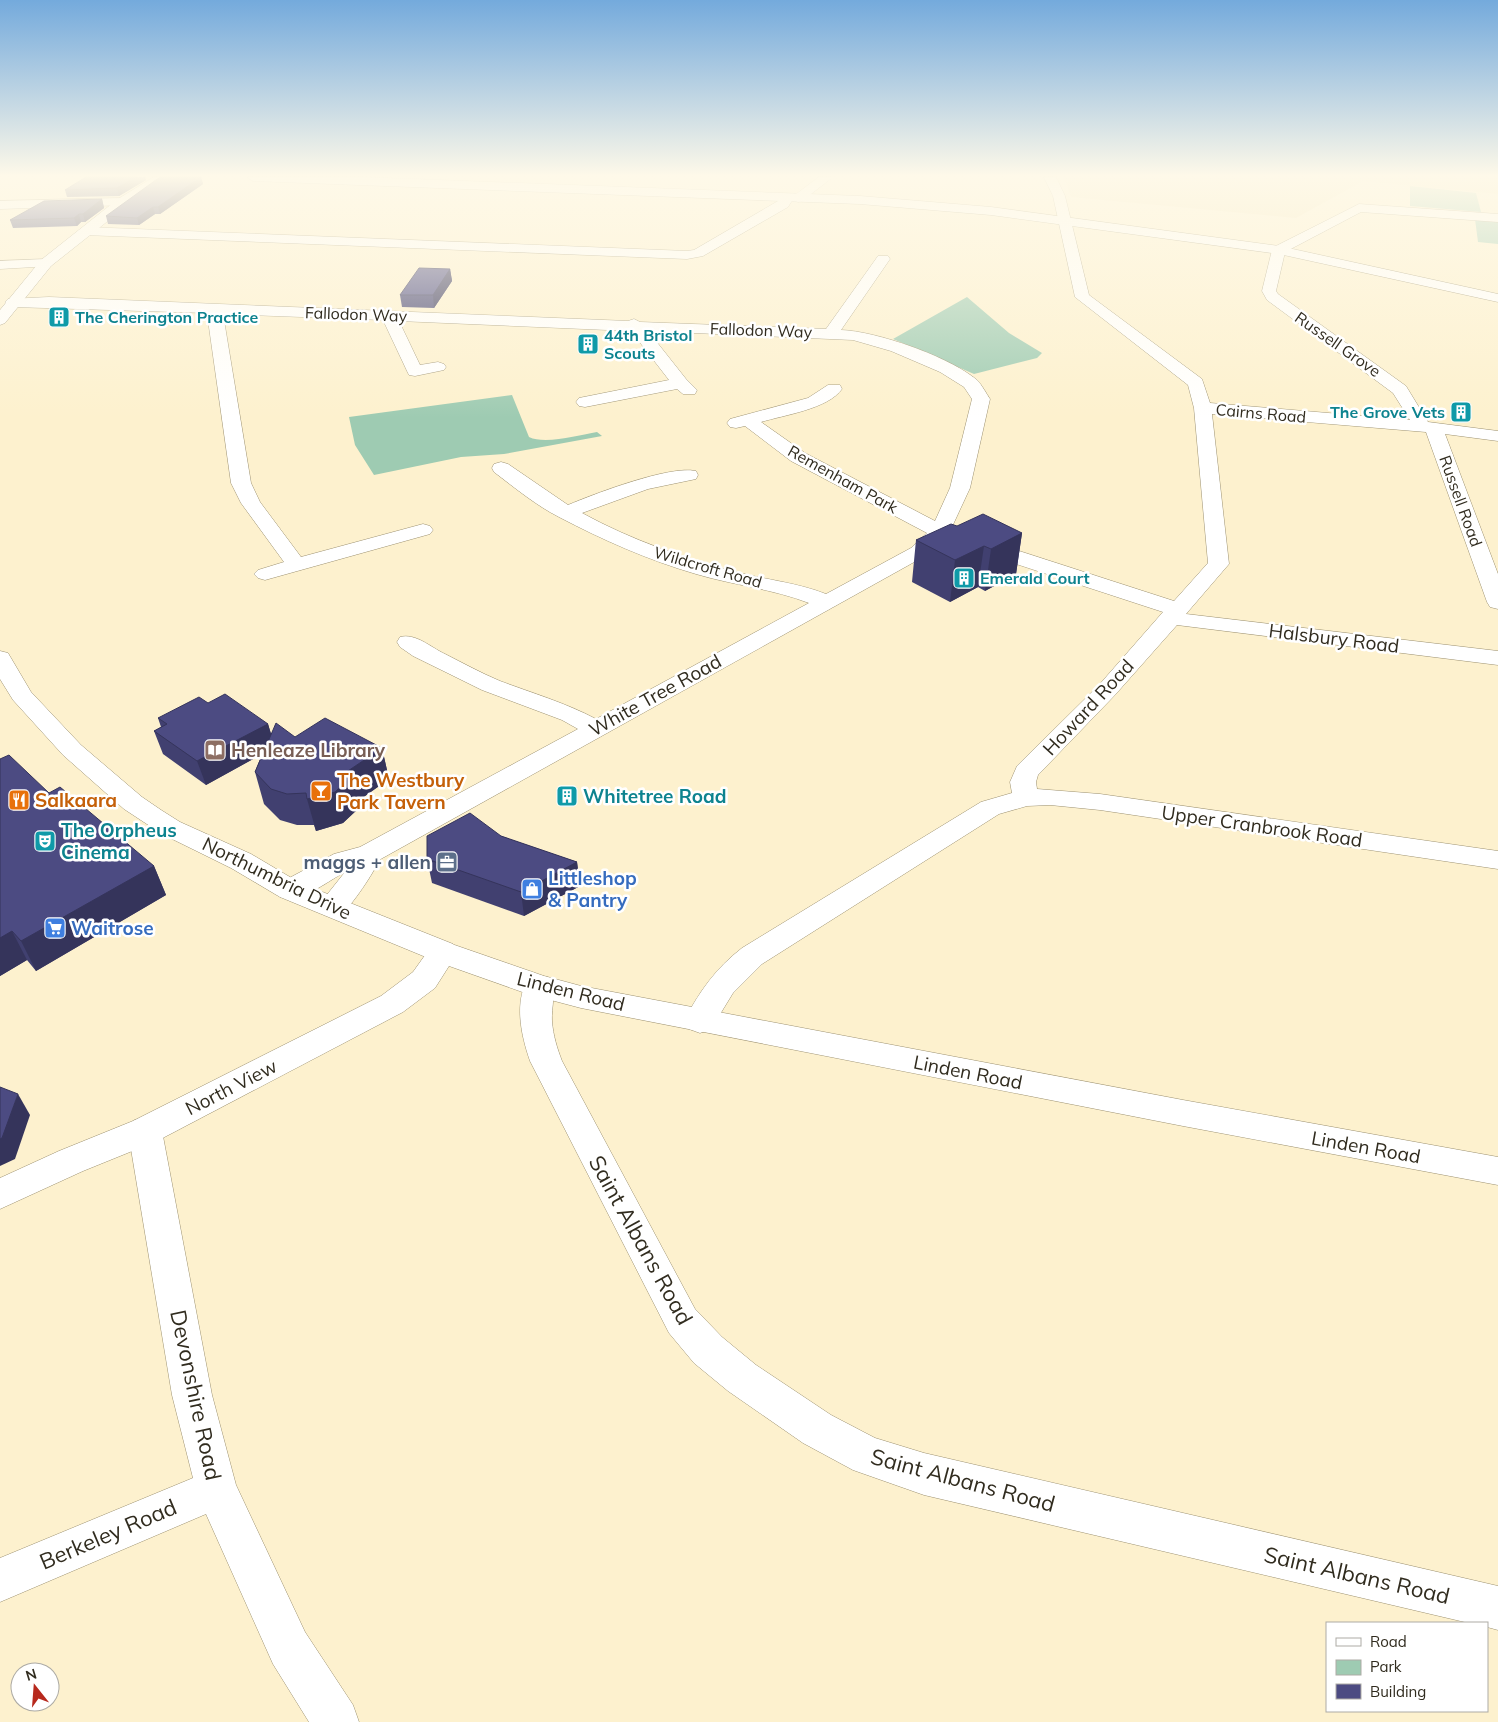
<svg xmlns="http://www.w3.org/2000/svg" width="1498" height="1722" viewBox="0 0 1498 1722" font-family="Mulish,sans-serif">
<rect width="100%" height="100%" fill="#fdf1ce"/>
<path fill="#f5e6bc" d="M 1064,177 L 1498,177 L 1498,194 L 1363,181 L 1296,218 L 1071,197 Z"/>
<g fill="#9ecbb2">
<path d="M 1410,186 L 1476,193 L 1481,212 L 1410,206 Z"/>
<path d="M 1475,219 L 1498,221 L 1498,244 L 1478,242 Z"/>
<path d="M 967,297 L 1009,333 L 1042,353 L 1037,358 L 974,374 L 893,339 Z"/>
<path d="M 512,395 L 529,437 C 545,445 579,435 597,432 L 602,436 L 504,454 L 461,457 L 374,475 L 355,445 L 349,417 Z"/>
</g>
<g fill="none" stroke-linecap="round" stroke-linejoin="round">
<g stroke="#9d9272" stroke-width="1">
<g id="minor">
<path d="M 819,177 L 833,177 L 802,201 L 798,202 L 793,199 L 788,207 L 703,256 L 687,259 L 85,235 L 78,231 L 85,227 L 687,251 L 694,250 L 778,201 L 783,195 L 787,194 L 792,197 Z"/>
<path d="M 1044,177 L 1056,177 L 1065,196 L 1089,295 L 1202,379 L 1210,403 L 1410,420 L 1393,393 L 1267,300 L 1262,291 L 1272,250 L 1274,247 L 1359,204 L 1498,214 L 1498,222 L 1361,212 L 1285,252 L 1276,291 L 1278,294 L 1406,386 L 1428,422 L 1498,431 L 1498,441 L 1445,434 L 1498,574 L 1498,609 L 1490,607 L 1487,602 L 1426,432 L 1212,414 L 1229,564 L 1186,614 L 1498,651 L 1498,665 L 1177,625 L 1115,695 L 1038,775 L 1036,782 L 1037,789 L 1100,794 L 1498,851 L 1498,869 L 1100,810 L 1050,805 L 1027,806 L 999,814 L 762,964 L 733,993 L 711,1029 L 700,1033 L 689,1029 L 684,1021 C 699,992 716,968 742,948 L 981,802 L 1012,793 L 1010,782 L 1017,766 L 1099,685 L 1163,612 L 943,540 L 925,556 L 379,860 C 375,871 351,907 342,913 C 335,917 328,915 322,913 L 318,906 L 345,872 C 326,882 302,903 280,897 L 276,890 L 280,883 L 334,854 L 360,847 L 578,729 L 562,720 L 482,690 L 413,656 L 400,647 L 397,642 L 400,637 C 416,633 430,647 445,654 C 463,663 481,673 500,681 C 532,693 566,703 596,719 L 809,603 C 773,589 733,585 696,574 C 648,560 603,540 559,517 C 537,506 515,488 494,472 L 492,468 L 494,464 L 501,462 L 508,464 L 568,505 C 594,494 670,465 696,471 L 698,475 L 696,479 L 648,489 L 582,513 C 631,540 686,559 740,573 C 768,580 798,583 826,594 L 911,548 L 927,533 L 791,461 L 745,426 L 736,428 L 730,427 L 727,423 L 730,419 L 808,398 L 828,385 L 840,385 L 842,389 C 828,409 784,415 761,422 L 805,453 L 935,521 L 950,488 L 972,399 L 964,387 L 940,372 L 891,351 L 853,340 L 648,331 L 686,379 L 697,390 L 695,394 L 683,394 L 677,389 L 585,407 L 579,406 L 576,402 L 579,398 L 669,380 L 631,331 L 399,321 L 420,365 L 438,362 L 444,364 L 446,367 L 444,370 L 415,376 L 409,375 L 407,371 L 383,320 L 223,314 L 251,483 L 260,502 L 301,557 L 423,524 L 430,526 L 433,530 L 430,534 L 265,580 L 258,578 L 254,574 L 258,570 L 284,562 L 241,503 L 231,483 L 207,313 L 13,307 L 8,305 L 5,302 L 8,299 L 49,297 L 628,321 L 634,319 L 640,322 L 826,329 L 878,256 L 888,256 L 890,259 L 841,330 C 876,331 950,357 977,380 C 982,385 986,393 990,399 L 970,488 L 951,529 L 1174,601 L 1208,563 L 1194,408 L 1188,385 L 1075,297 L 1053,196 Z"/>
<path d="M 123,198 L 129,202 L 128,205 L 0,209 L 0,201 Z"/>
<path d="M 46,259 L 51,260 L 53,263 L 51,266 L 0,269 L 0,261 Z"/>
<path d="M 539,975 L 550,978 C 557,991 551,1007 552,1021 C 553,1035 557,1048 562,1061 L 695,1309 L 722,1337 L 756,1365 L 831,1415 L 875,1438 L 924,1453 L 1498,1586 L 1498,1630 L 1487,1627 L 1487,1623 L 1469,1623 L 924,1495 L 853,1470 L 803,1443 L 728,1391 L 694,1363 L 669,1333 L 530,1061 C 521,1035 514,1003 528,978 Z"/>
<path d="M 145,1117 L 157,1121 L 162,1131 L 212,1395 L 236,1485 L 305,1632 L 353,1705 L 359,1722 L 309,1722 L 273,1664 L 206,1514 L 0,1602 L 0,1558 L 193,1478 L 172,1395 L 128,1131 L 133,1121 Z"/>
</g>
</g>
<g stroke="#9d9272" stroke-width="1">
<g id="tertiary">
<path d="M 247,177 L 360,177 L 860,196 L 991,207 L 1279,246 L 1498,294 L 1498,302 L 1279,254 L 991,215 L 860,204 L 253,181 Z"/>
<path d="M 0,651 L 8,653 L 31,692 L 81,745 L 142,797 L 161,810 L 180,822 L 251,854 L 300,883 L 453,944 L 458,952 L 453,960 L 443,963 L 433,960 L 280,897 L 231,868 L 162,834 L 124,809 L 63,755 L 13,700 L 0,679 Z"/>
</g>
</g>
<g stroke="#9d9272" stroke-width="1">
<g id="secondary">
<path d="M 154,177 L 169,177 L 128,205 L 51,266 L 5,323 L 0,325 L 0,310 L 41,260 L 118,199 Z"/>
<path d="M 443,941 L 544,976 L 581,986 L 1183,1100 L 1498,1157 L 1498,1185 L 1183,1126 L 581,1008 L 528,994 L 449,966 L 435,988 L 403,1012 L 157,1141 L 83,1171 L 0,1209 L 0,1178 L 59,1151 L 133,1121 L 381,996 L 413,972 L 433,944 Z"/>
</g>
</g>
<use href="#minor" fill="#fff" fill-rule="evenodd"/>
<use href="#tertiary" fill="#fff" fill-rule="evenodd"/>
<use href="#secondary" fill="#fff" fill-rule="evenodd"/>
</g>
<g fill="#414070">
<path d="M 201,177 L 203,184 L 160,214 L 155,214 L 139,225 L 108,224 L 106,216 Z"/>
<path d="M 146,180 L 119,196 L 67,197 L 65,190 Z"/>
<path d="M 102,199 L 104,208 L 85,222 L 81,222 L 77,226 L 13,228 L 10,220 Z"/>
<path d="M 450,269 L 452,281 L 434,308 L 402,307 L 400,295 Z"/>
<path d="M 957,526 L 1022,533 L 1016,574 L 985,591 L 978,587 L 950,602 L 912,582 L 916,540 Z"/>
<path d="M 208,703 L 268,724 L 271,734 L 382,748 L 389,779 L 358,801 L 360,807 L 343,823 L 316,831 L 314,825 L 297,825 L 280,820 L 264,804 L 255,772 L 262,754 L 206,785 L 163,754 L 154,731 L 161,727 L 158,718 Z"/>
<path d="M 0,759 L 154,866 L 166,895 L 36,971 L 27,960 L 0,976 Z"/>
<path d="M 501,836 L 577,862 L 580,886 L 524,916 L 432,883 L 427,859 Z"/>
</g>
<g fill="#35345b">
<path d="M 135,177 L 145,177 L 146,180 L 119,196 L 117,188 Z"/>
<path d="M 201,177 L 203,184 L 160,214 L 158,207 Z"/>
<path d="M 102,199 L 104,208 L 85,222 L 83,214 Z"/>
<path d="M 153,207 L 155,214 L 139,225 L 137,218 Z"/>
<path d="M 79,214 L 81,222 L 77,226 L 74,218 Z"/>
<path d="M 450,269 L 452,281 L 434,308 L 433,295 Z"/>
<path d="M 1022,533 L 1016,574 L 985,591 L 991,549 Z"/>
<path d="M 984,546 L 978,587 L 950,602 L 955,560 Z"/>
<path d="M 268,724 L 275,747 L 206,785 L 197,761 Z"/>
<path d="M 382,748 L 389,779 L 358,801 L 360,807 L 343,823 L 316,831 L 307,799 Z"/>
<path d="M 577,862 L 580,886 L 524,916 L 521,892 Z"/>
<path d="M 154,866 L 166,895 L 36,971 L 21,941 Z"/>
<path d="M 12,931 L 27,960 L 0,976 L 0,938 Z"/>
<path d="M 18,1094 L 30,1115 L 15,1159 L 0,1166 L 0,1139 Z"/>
</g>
<g fill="#4c4b82" stroke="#35345b">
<path d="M 86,177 L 135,177 L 117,188 L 65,190 Z"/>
<path d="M 160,177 L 201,177 L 158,207 L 153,207 L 137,218 L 106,216 Z"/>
<path d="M 102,199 L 83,214 L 79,214 L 74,218 L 10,220 L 44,201 Z"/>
<path d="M 419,268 L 450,269 L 433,295 L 400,295 Z"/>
<path d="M 983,514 L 1022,533 L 991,549 L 984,546 L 955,560 L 916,540 L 951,524 L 957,526 Z"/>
<path d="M 225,694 L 268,724 L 197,761 L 154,731 L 167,724 L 158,718 L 199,697 L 208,703 Z"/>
<path d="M 325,718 L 382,748 L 345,773 L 352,776 L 335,792 L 307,799 L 306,793 L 287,794 L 271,789 L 255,772 L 276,723 L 295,737 Z"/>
<path d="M 9,755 L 49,793 L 60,787 L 154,866 L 21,941 L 12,931 L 0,938 L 0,759 Z"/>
<path d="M 470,813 L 501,836 L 577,862 L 521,892 L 427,859 L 427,836 Z"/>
<path d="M 0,1087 L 18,1094 L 2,1138 L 0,1139 Z"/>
</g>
<linearGradient id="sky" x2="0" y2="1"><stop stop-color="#74aadc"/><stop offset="0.42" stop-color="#fef9e9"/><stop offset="1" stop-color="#fef9e9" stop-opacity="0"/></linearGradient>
<rect width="1498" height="418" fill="url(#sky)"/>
<defs>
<g id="building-square" transform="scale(1.125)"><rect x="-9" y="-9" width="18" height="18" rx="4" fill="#0f9aa8" stroke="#fff"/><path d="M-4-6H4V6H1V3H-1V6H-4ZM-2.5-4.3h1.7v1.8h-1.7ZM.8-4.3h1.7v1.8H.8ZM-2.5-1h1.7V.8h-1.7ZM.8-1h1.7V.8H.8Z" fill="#fff"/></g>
<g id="library-square" transform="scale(1.125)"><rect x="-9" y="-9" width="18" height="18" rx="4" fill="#8d6e63" stroke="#fff"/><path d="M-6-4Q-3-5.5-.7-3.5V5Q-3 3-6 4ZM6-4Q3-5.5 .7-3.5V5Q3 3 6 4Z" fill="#fff"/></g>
<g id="bar-square" transform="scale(1.125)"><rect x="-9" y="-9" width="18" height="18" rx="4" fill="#e8710a" stroke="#fff"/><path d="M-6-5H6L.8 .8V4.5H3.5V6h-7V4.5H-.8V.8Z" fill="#fff"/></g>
<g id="restaurant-square" transform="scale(1.125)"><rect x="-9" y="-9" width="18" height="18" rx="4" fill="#e8710a" stroke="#fff"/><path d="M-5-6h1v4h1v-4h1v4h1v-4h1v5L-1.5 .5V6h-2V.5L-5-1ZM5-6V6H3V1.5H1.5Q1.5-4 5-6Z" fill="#fff"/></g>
<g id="theatre-square" transform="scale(1.125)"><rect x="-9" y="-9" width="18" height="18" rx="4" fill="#0f9aa8" stroke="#fff"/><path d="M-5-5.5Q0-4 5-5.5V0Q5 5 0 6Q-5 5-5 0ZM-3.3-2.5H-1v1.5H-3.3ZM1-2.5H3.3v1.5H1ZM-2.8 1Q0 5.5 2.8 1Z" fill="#fff"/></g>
<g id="office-square" transform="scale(1.125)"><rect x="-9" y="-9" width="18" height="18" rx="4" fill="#5c6f8a" stroke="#fff"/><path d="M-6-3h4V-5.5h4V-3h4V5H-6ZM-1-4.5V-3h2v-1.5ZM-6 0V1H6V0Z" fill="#fff"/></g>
<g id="shop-square" transform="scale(1.125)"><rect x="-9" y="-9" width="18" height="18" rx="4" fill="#3f7fe0" stroke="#fff"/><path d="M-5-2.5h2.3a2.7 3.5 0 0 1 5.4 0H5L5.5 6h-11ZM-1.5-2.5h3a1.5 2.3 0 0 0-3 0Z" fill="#fff"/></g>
<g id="supermarket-square" transform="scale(1.125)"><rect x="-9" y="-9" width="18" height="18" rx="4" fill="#3f7fe0" stroke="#fff"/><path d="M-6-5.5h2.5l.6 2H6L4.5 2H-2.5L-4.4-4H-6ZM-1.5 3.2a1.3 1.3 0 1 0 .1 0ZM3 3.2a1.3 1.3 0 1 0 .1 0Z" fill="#fff"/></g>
</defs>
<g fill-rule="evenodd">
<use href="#building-square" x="59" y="317"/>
<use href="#building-square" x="588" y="344"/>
<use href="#building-square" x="1461" y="412"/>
<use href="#building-square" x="964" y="578"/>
<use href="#library-square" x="215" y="750"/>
<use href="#bar-square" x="321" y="791"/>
<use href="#building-square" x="567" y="796"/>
<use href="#restaurant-square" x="19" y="800"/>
<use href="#theatre-square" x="45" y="841"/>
<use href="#office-square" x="447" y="862"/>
<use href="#shop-square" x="532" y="889"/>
<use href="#supermarket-square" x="55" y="928"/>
</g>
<g text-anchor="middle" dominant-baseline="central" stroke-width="5" stroke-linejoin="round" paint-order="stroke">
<g font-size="16" fill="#312c1f" stroke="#fff">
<text transform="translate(356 314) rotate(2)">Fallodon Way</text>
<text transform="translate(761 330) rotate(2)">Fallodon Way</text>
<text transform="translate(1338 344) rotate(35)">Russell Grove</text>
<text transform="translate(1261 413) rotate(5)">Cairns Road</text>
<text transform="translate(843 479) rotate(29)">Remenham Park</text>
<text transform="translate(1461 501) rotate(70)">Russell Road</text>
<text transform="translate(708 567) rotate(16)">Wildcroft Road</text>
</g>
<g font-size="16" font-weight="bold" fill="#0d838f" stroke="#fff" text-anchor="start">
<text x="75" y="317">The Cherington Practice</text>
<text x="604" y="335">44th Bristol<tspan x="604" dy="18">Scouts</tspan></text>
<text x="1445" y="412" text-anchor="end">The Grove Vets</text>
<text x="980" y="578">Emerald Court</text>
</g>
<g font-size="19" fill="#312c1f" stroke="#fff">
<text transform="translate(1334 638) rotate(7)">Halsbury Road</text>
<text transform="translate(655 695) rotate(-29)">White Tree Road</text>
<text transform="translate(1088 707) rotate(-47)">Howard Road</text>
<text transform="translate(1262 826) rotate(8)">Upper Cranbrook Road</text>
<text transform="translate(277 878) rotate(26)">Northumbria Drive</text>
<text transform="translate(571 991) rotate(14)">Linden Road</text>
<text transform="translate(968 1072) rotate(11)">Linden Road</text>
<text transform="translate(231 1087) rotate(-27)">North View</text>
<text transform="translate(1366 1147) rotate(10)">Linden Road</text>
</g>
<g font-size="19" font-weight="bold" fill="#785e54" stroke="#fff" text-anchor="start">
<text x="231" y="750">Henleaze Library</text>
</g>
<g font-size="19" font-weight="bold" fill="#c56008" stroke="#fff" text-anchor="start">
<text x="337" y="780">The Westbury<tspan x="337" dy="22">Park Tavern</tspan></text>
<text x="35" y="800">Salkaara</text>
</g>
<g font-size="19" font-weight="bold" fill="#0d838f" stroke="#fff" text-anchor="start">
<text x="583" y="796">Whitetree Road</text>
<text x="61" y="830">The Orpheus<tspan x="61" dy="22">Cinema</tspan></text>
</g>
<g font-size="19" font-weight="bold" fill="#4e5e75" stroke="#fff" text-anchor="end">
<text x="431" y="862">maggs + allen</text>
</g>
<g font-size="19" font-weight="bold" fill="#366cbe" stroke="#fff" text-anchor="start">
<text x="548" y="878">Littleshop<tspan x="548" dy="22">&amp; Pantry</tspan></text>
<text x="71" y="928">Waitrose</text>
</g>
<g font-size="22" fill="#312c1f" stroke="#fff">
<text transform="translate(641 1240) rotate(61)">Saint Albans Road</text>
<text transform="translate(196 1395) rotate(78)">Devonshire Road</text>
<text transform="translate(963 1480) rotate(15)">Saint Albans Road</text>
<text transform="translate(108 1534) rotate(-23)">Berkeley Road</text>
<text transform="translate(1357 1575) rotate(13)">Saint Albans Road</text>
</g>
</g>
<rect x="1326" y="1622" width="162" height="90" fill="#ffffff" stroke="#adaba5"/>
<rect x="1336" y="1638" width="25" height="8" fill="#ffffff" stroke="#adaba5"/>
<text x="1370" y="1647" font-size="15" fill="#312c1f">Road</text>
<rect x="1336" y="1660" width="25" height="15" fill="#9ecbb2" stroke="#adaba5"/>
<text x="1370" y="1672" font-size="15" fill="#312c1f">Park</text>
<rect x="1336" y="1684" width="25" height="15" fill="#4c4b82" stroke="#adaba5"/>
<text x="1370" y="1697" font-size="15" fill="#312c1f">Building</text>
<g transform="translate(35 1687) rotate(343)"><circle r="24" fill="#ffffff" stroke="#adaba5"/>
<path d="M0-4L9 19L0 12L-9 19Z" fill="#b7291d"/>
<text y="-8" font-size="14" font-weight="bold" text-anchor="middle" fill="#312c1f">N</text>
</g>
</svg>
